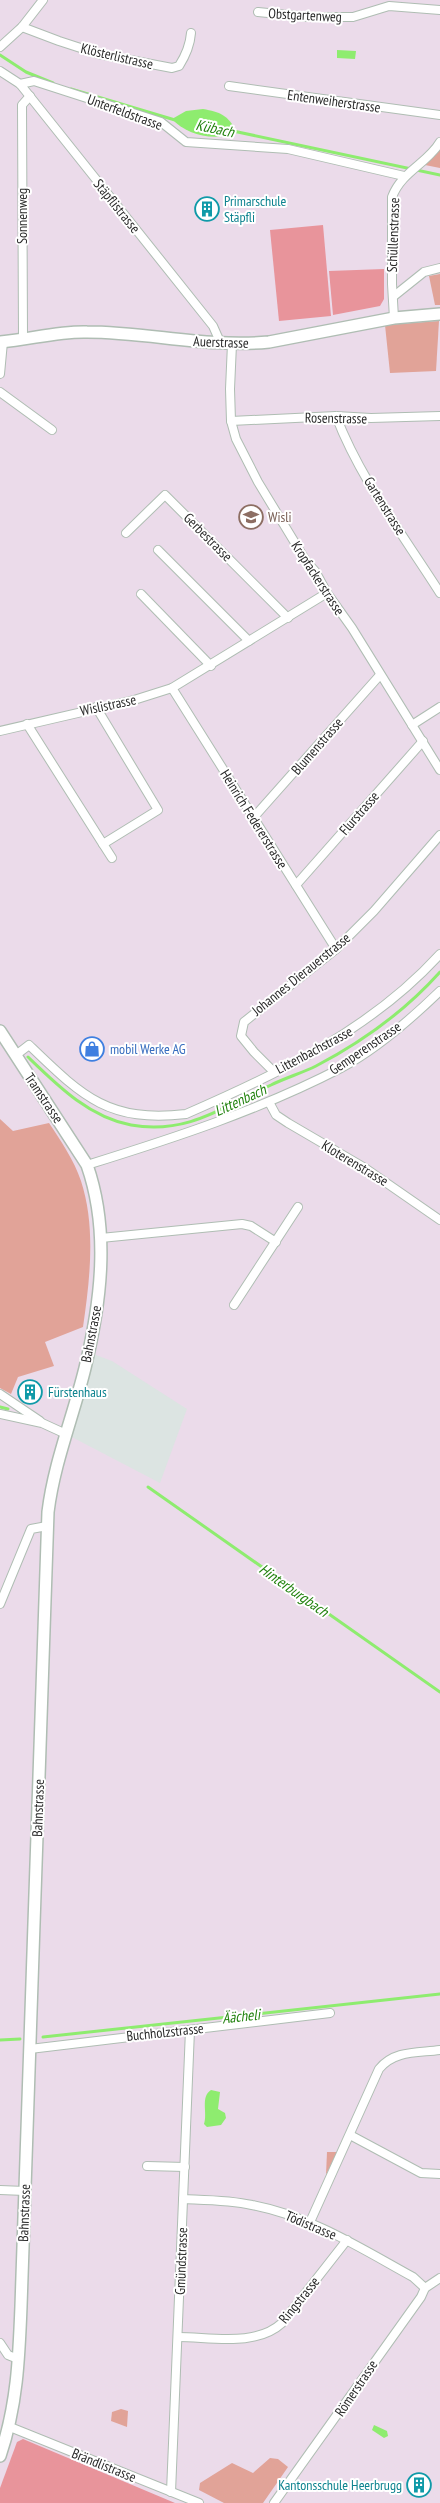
<svg xmlns="http://www.w3.org/2000/svg" width="440" height="2503" viewBox="0 0 440 2503" font-family="'PT Sans Narrow',sans-serif">
<rect width="100%" height="100%" fill="#ebdbea"/>
<path fill="#dce4e2" d="M 88,1352 L 112,1361 L 187,1409 L 160,1483 L 66,1434 Z"/>
<g fill="#e1a398">
<path d="M 440,150 L 440,168 L 425,165 Z"/>
<path d="M 440,274 L 440,305 L 435,305 L 429,276 Z"/>
<path d="M 439,321 L 436,371 L 390,373 L 385,325 Z"/>
<path d="M 0,1119 L 13,1131 L 49,1123 C 61,1141 74,1160 81,1181 C 96,1227 90,1279 83,1327 L 45,1342 L 54,1366 L 18,1377 L 11,1394 L 0,1388 Z"/>
<path d="M 327,2152 L 337,2152 L 326,2175 Z"/>
<path d="M 121,2409 L 128,2411 L 127,2427 L 111,2421 L 112,2412 Z"/>
<path d="M 270,2458 L 278,2459 L 288,2467 L 263,2503 L 224,2503 L 199,2490 L 200,2483 L 232,2463 L 253,2473 Z"/>
</g>
<g fill="#e8949b">
<path d="M 323,225 L 331,316 L 279,321 L 270,230 Z"/>
<path d="M 384,269 L 384,299 L 380,306 L 333,315 L 329,271 Z"/>
<path d="M 23,2439 L 175,2503 L 0,2503 L 0,2488 L 17,2442 Z"/>
</g>
<g fill="#8eec6f">
<path d="M 337,50 L 356,51 L 355,59 L 337,58 Z"/>
<path d="M 203,109 C 220,112 228,115 236,131 C 218,143 186,135 172,119 L 186,111 Z"/>
<path d="M 211,2090 L 220,2092 L 218,2109 L 225,2113 L 226,2118 L 221,2125 L 207,2127 L 204,2124 C 208,2113 200,2097 211,2090 Z"/>
<path d="M 374,2425 L 387,2431 L 388,2436 L 384,2438 L 372,2430 Z"/>
</g>
<g fill="none" stroke-linecap="round" stroke-linejoin="round">
<g stroke="#8eec6f" stroke-width="3">
<path d="M 0,55 L 26,72 L 53,83"/>
<path d="M 71,89 L 175,120"/>
<path d="M 233,131 L 440,175"/>
<path d="M 28,1057 C 58,1086 89,1117 131,1125 C 187,1135 223,1107 271,1085 C 285,1078 302,1073 316,1066 C 362,1042 406,1010 440,972"/>
<path d="M 0,1407 L 8,1409"/>
<path d="M 148,1487 L 440,1692"/>
<path d="M 43,2037 L 440,1994"/>
<path d="M 0,2040 L 20,2039"/>
</g>
<g stroke="#afbdb3" stroke-width="10">
<g id="street">
<path d="M 258,12 L 308,17 L 353,17 L 389,6 L 440,10"/>
<path d="M 22,27 L 59,41 L 99,54 L 172,68 L 179,66 C 186,55 190,46 191,33"/>
<path d="M 0,47 L 22,27 L 43,0"/>
<path d="M 0,71 L 20,84 L 213,326 L 221,344"/>
<path d="M 20,84 L 34,81 L 161,122 L 186,142 L 288,149 L 404,176"/>
<path d="M 229,86 L 440,115"/>
<path d="M 394,296 L 424,272 L 440,268"/>
<path d="M 394,318 L 392,284 L 392,197 C 402,171 428,163 440,142"/>
<path d="M 23,338 L 22,105 L 30,96"/>
<path d="M 232,344 L 230,389 L 231,421 L 236,439 L 258,482 L 306,561 L 315,571 L 327,593 L 352,628 L 440,770"/>
<path d="M 0,374 L 3,342"/>
<path d="M 0,392 L 52,430"/>
<path d="M 336,416 C 360,479 404,536 440,593"/>
<path d="M 231,421 L 336,416 L 371,418 L 440,416"/>
<path d="M 126,533 L 165,495 L 288,618"/>
<path d="M 158,550 L 249,641"/>
<path d="M 141,594 L 211,666"/>
<path d="M 172,688 L 336,949"/>
<path d="M 27,724 L 103,844 L 158,810 L 96,707"/>
<path d="M 412,725 L 440,707"/>
<path d="M 0,731 L 134,700 L 172,688 L 327,593"/>
<path d="M 254,817 L 380,675"/>
<path d="M 103,844 L 112,858"/>
<path d="M 296,885 L 423,741"/>
<path d="M 16,1055 L 29,1045 C 82,1096 108,1123 186,1114 C 278,1074 371,1030 440,954"/>
<path d="M 274,1072 L 254,1052 L 241,1036 L 244,1022 L 336,949 L 374,911 L 440,835"/>
<path d="M 269,1102 L 276,1115 L 288,1123 L 365,1168 L 440,1220"/>
<path d="M 87,1165 C 174,1138 260,1110 341,1068 C 377,1049 411,1019 440,991"/>
<path d="M 101,1238 L 242,1224 L 251,1226 L 276,1242"/>
<path d="M 234,1305 L 298,1207"/>
<path d="M 0,1394 L 40,1421"/>
<path d="M 0,1414 L 42,1423 L 66,1434"/>
<path d="M 0,1604 L 31,1529 L 47,1526"/>
<path d="M 30,2049 L 330,2013"/>
<path d="M 350,2135 L 421,2173 L 440,2174"/>
<path d="M 147,2166 L 185,2167"/>
<path d="M 0,2190 L 25,2191"/>
<path d="M 183,2199 C 207,2200 230,2200 252,2205 C 311,2216 362,2249 413,2277 L 425,2288"/>
<path d="M 310,2222 L 379,2069 C 394,2050 418,2053 440,2050"/>
<path d="M 178,2337 C 211,2337 256,2347 282,2323 L 347,2240"/>
<path d="M 0,2343 L 8,2355 L 18,2359"/>
<path d="M 10,2427 L 199,2503"/>
<path d="M 171,2492 L 190,2030"/>
<path d="M 274,2503 L 421,2297 L 425,2288 L 440,2278"/>
</g>
</g>
<g stroke="#afbdb3" stroke-width="14">
<g id="secondary">
<path d="M 0,342 C 29,340 57,331 87,332 C 148,332 208,348 269,342 L 394,318 L 440,314"/>
<path d="M 0,1031 L 87,1165 C 110,1231 101,1302 85,1368 C 73,1417 54,1463 48,1512 L 21,2306 C 19,2359 17,2406 0,2456"/>
</g>
</g>
<use href="#street" stroke="#fff" stroke-width="8"/>
<use href="#secondary" stroke="#fff" stroke-width="11"/>
</g>
<defs>
<g id="building-ring" transform="scale(1.25)"><circle r="9.5" fill="#fff" stroke="#0f9aa8" stroke-width="1.5"/><path d="M-4-6H4V6H1V3H-1V6H-4ZM-2.5-4.3h1.7v1.8h-1.7ZM.8-4.3h1.7v1.8H.8ZM-2.5-1h1.7V.8h-1.7ZM.8-1h1.7V.8H.8Z" fill="#0f9aa8"/></g>
<g id="school-ring" transform="scale(1.25)"><circle r="9.5" fill="#fff" stroke="#8d6e63" stroke-width="1.5"/><path d="M0-5L7-2L0 1L-7-2ZM-4 1L0 2.5L4 1V4Q0 6-4 4Z" fill="#8d6e63"/></g>
<g id="shop-ring" transform="scale(1.25)"><circle r="9.5" fill="#fff" stroke="#3f7fe0" stroke-width="1.5"/><path d="M-5-2.5h2.3a2.7 3.5 0 0 1 5.4 0H5L5.5 6h-11ZM-1.5-2.5h3a1.5 2.3 0 0 0-3 0Z" fill="#3f7fe0"/></g>
</defs>
<g fill-rule="evenodd">
<use href="#building-ring" x="207" y="209"/>
<use href="#school-ring" x="251" y="517"/>
<use href="#shop-ring" x="92" y="1049"/>
<use href="#building-ring" x="30" y="1392"/>
<use href="#building-ring" x="419" y="2485"/>
</g>
<g text-anchor="middle" dominant-baseline="central" stroke-width="4" stroke-linejoin="round" paint-order="stroke">
<g font-size="14" fill="#292929" stroke="#fff">
<text transform="translate(305 15) rotate(3)">Obstgartenweg</text>
<text transform="translate(117 56) rotate(13)">Klösterlistrasse</text>
<text transform="translate(334 101) rotate(8)">Entenweiherstrasse</text>
<text transform="translate(125 112) rotate(20)">Unterfeldstrasse</text>
<text transform="translate(117 206) rotate(51)">Stäpflistrasse</text>
<text transform="translate(22 216) rotate(-90)">Sonnenweg</text>
<text transform="translate(393 235) rotate(-88)">Schüllenstrasse</text>
<text transform="translate(221 342) rotate(2)">Auerstrasse</text>
<text transform="translate(336 418) rotate(1)">Rosenstrasse</text>
<text transform="translate(385 506) rotate(58)">Gartenstrasse</text>
<text transform="translate(208 537) rotate(45)">Gerbestrasse</text>
<text transform="translate(318 578) rotate(57)">Kropfackerstrasse</text>
<text transform="translate(108 705) rotate(-12)">Wislistrasse</text>
<text transform="translate(317 746) rotate(-49)">Blumenstrasse</text>
<text transform="translate(359 813) rotate(-49)">Flurstrasse</text>
<text transform="translate(254 819) rotate(58)">Heinrich Federerstrasse</text>
<text transform="translate(301 974) rotate(-39)">Johannes Dierauerstrasse</text>
<text transform="translate(365 1048) rotate(-34)">Gemperenstrasse</text>
<text transform="translate(314 1050) rotate(-28)">Littenbachstrasse</text>
<text transform="translate(44 1098) rotate(56)">Tramstrasse</text>
<text transform="translate(355 1163) rotate(31)">Kloterenstrasse</text>
<text transform="translate(91 1334) rotate(-79)">Bahnstrasse</text>
<text transform="translate(38 1808) rotate(-88)">Bahnstrasse</text>
<text transform="translate(165 2032) rotate(-6)">Buchholzstrasse</text>
<text transform="translate(24 2213) rotate(-88)">Bahnstrasse</text>
<text transform="translate(311 2225) rotate(23)">Tödistrasse</text>
<text transform="translate(181 2261) rotate(-88)">Gmündstrasse</text>
<text transform="translate(299 2300) rotate(-51)">Ringstrasse</text>
<text transform="translate(356 2388) rotate(-56)">Römerstrasse</text>
<text transform="translate(104 2465) rotate(22)">Brändlistrasse</text>
</g>
<g font-size="14" fill="#0d838f" stroke="#fff" text-anchor="start">
<text x="224" y="201">Primarschule<tspan x="224" dy="16">Stäpfli</tspan></text>
<text x="48" y="1392">Fürstenhaus</text>
<text x="402" y="2485" text-anchor="end">Kantonsschule Heerbrugg</text>
</g>
<g font-size="14" fill="#785e54" stroke="#fff" text-anchor="start">
<text x="268" y="517">Wisli</text>
</g>
<g font-size="14" fill="#366cbe" stroke="#fff" text-anchor="start">
<text x="110" y="1049">mobil Werke AG</text>
</g>
<g font-size="15" font-style="italic" fill="#238310" stroke="#fff">
<text transform="translate(215 128) rotate(12)">Kübach</text>
<text transform="translate(240 1100) rotate(-25)">Littenbach</text>
<text transform="translate(294 1590) rotate(35)">Hinterburgbach</text>
<text transform="translate(241 2016) rotate(-6)">Äächeli</text>
</g>
</g>
</svg>
